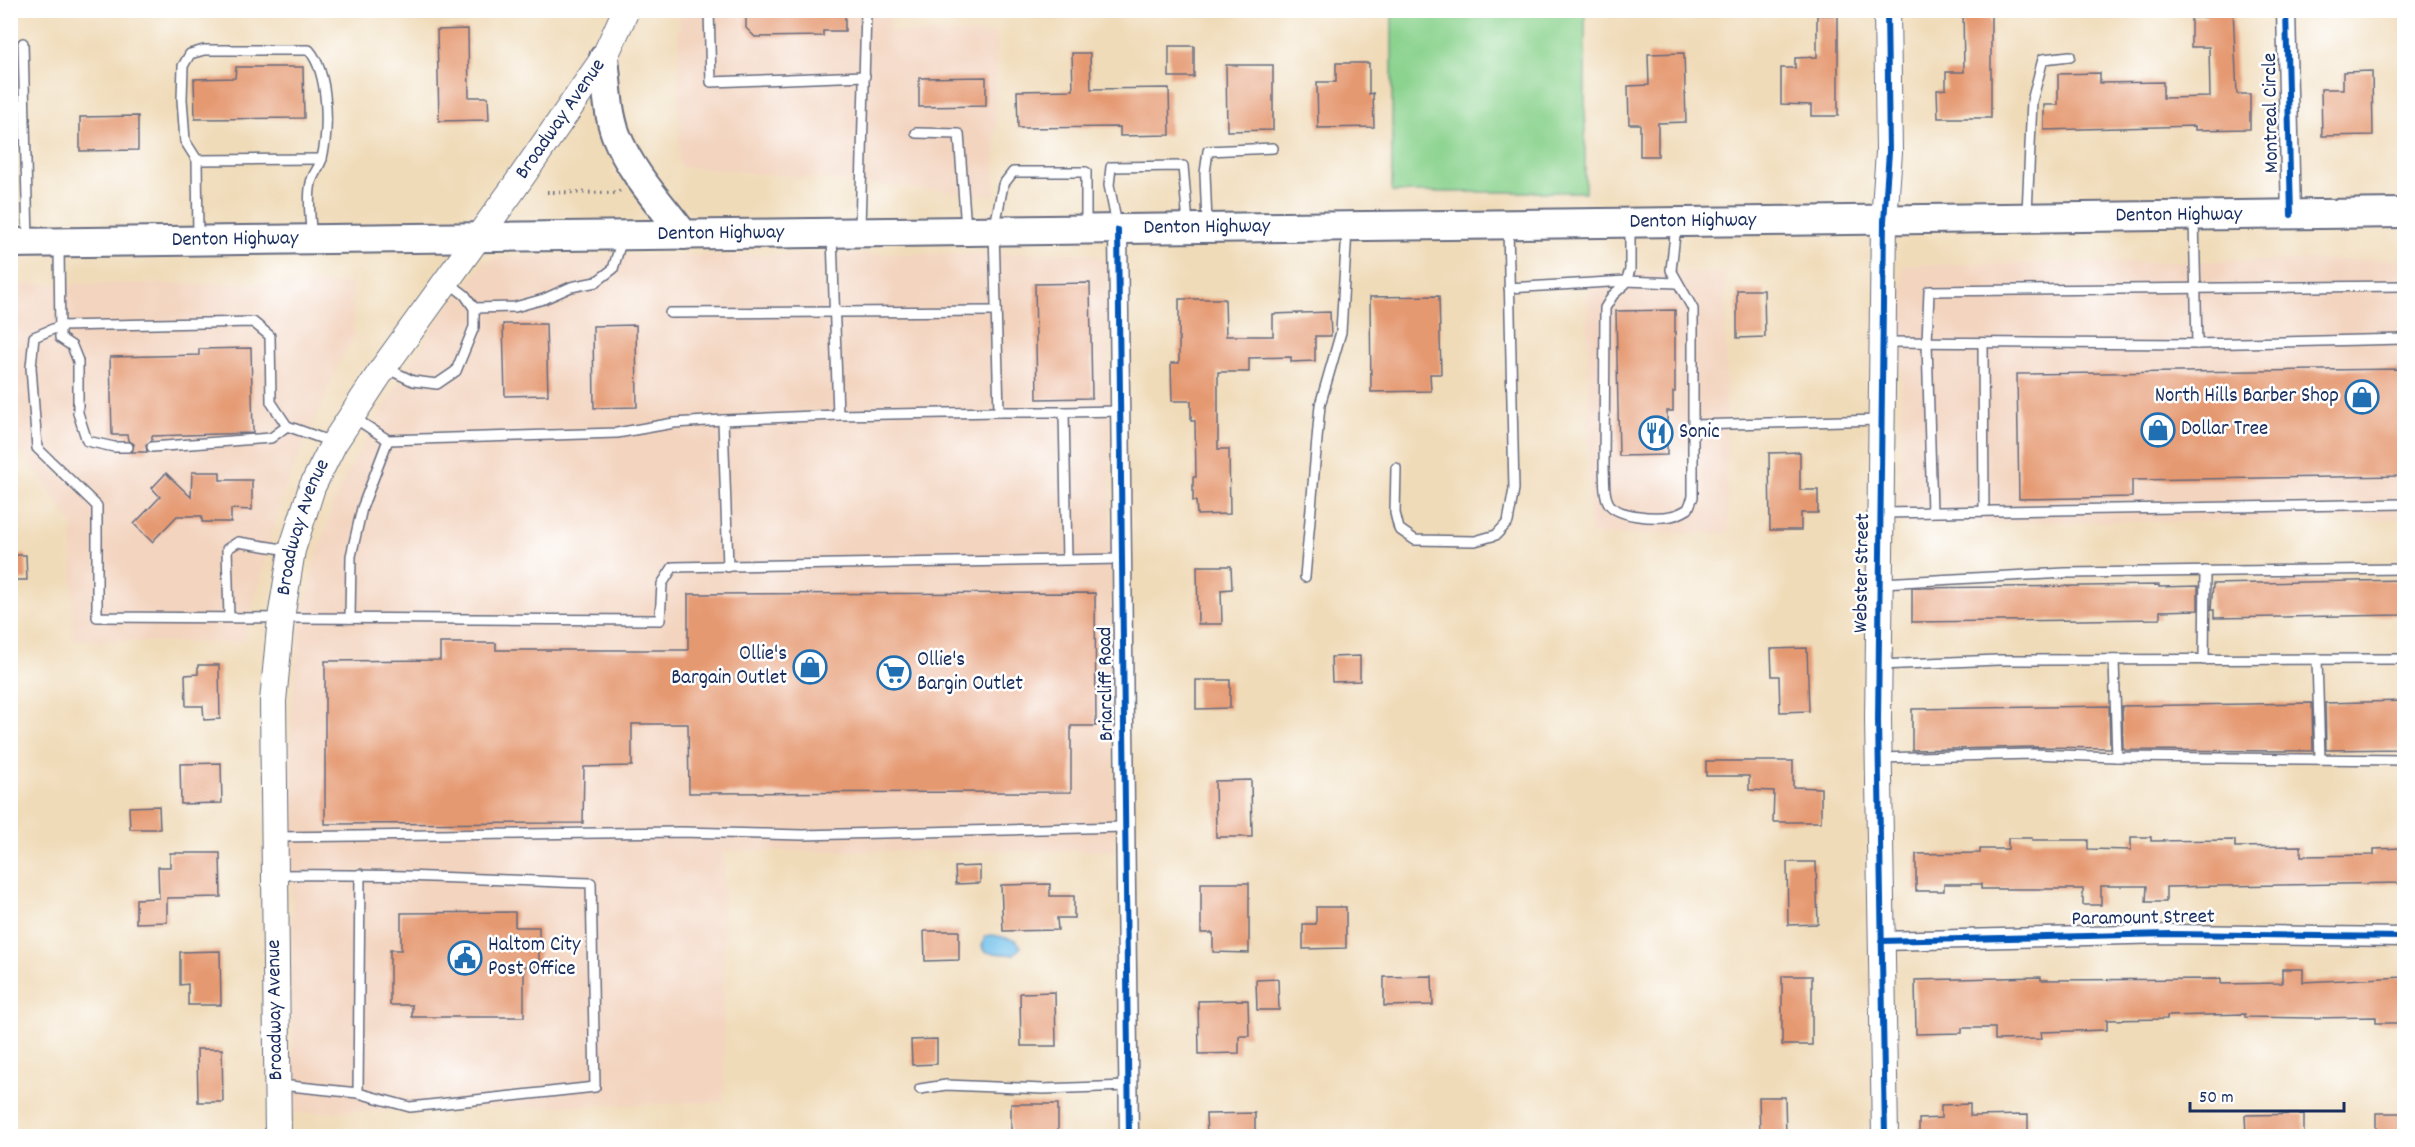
<svg xmlns="http://www.w3.org/2000/svg" width="2415" height="1147" viewBox="0 0 2415 1147" font-family="Dekko,sans-serif">
<rect width="100%" height="100%" fill="#fff"/>
<filter id="ink" filterUnits="userSpaceOnUse"><feTurbulence type="fractalNoise" baseFrequency=".0167" numOctaves="2"/><feDisplacementMap in="SourceGraphic" scale="12" xChannelSelector="R" yChannelSelector="G"/><feConvolveMatrix kernelMatrix="1 2 1 2 8 2 1 2 1" color-interpolation-filters="sRGB"/></filter>
<filter id="wash" filterUnits="userSpaceOnUse"><feTurbulence type="fractalNoise" baseFrequency=".008" numOctaves="4" result="noise"/><feDisplacementMap in="SourceGraphic" scale="24" xChannelSelector="R" yChannelSelector="G"/><feGaussianBlur stdDeviation="1.35" result="paint"/><feColorMatrix in="noise" values="0 0 0 0 0 0 0 0 0 0 0 0 0 0 0 0 0 1.4 0 .05"/><feComposite in="paint" operator="in"/></filter>
<g filter="url(#wash)">
<rect width="100%" height="100%" fill="#f0dbb9"/>
<g fill="#f3d4bf">
<path d="M 679,11 L 890,11 L 890,32 L 997,33 L 995,196 L 679,166 Z"/>
<path d="M 1089,253 L 1103,259 L 1108,270 L 1114,851 L 724,851 L 724,1102 L 293,1113 L 291,715 L 299,630 L 314,565 L 337,493 L 381,411 L 438,320 L 485,262 L 504,256 Z"/>
<path d="M 2404,259 L 2404,519 L 1900,524 L 1903,265 Z"/>
<path d="M 1725,272 L 1728,533 L 1590,535 L 1587,273 Z"/>
<path d="M 11,284 L 353,284 L 354,337 L 338,366 L 283,494 L 243,643 L 73,640 L 72,524 L 24,453 L 11,452 Z"/>
</g>
<rect fill="#8bd38e" stroke="#538176" stroke-width="1.5" x="1392" y="11" width="193" height="181"/>
<path fill="#6ebfe9" stroke="#4477a4" stroke-width="1.5" d="M 993,935 L 1015,940 L 1021,947 L 1013,955 C 1002,951 972,960 986,936 Z"/>
<g id="blocks">
<g fill="#e59971">
<path d="M 746,10 L 845,10 L 845,31 L 823,31 L 823,36 L 755,37 L 746,28 Z"/>
<path d="M 1963,10 L 1991,10 L 1991,118 L 1938,118 L 1937,90 L 1946,89 L 1946,72 L 1964,72 Z"/>
<path d="M 2206,10 L 2233,10 L 2237,94 L 2250,94 L 2250,129 L 2195,130 L 2195,126 L 2044,130 L 2044,105 L 2058,105 L 2058,74 L 2100,73 L 2100,83 L 2163,82 L 2163,98 L 2210,97 L 2209,47 L 2191,47 L 2191,18 L 2206,17 Z"/>
<path d="M 1817,15 L 1838,15 L 1838,116 L 1811,116 L 1811,105 L 1781,104 L 1781,68 L 1795,68 L 1795,58 L 1817,57 Z"/>
<path d="M 468,29 L 469,97 L 488,97 L 489,120 L 439,121 L 437,30 Z"/>
<rect x="1169" y="46" width="25" height="31"/>
<path d="M 1072,53 L 1090,53 L 1091,89 L 1169,88 L 1170,135 L 1120,136 L 1120,127 L 1018,128 L 1017,91 L 1073,90 Z"/>
<path d="M 1684,53 L 1686,122 L 1658,123 L 1658,156 L 1640,156 L 1640,124 L 1629,124 L 1628,86 L 1649,85 L 1648,54 Z"/>
<path d="M 1336,63 L 1369,63 L 1369,94 L 1373,93 L 1374,127 L 1318,128 L 1317,82 L 1336,82 Z"/>
<path d="M 1226,65 L 1273,65 L 1273,130 L 1227,131 Z"/>
<path d="M 236,67 L 303,67 L 304,118 L 195,119 L 194,79 L 235,78 Z"/>
<path d="M 2372,71 L 2373,135 L 2322,136 L 2321,89 L 2343,89 L 2343,72 Z"/>
<path d="M 986,77 L 986,106 L 919,107 L 919,78 Z"/>
<path d="M 138,116 L 138,150 L 80,151 L 80,117 Z"/>
<path d="M 1090,283 L 1092,398 L 1037,399 L 1035,284 Z"/>
<path d="M 1737,290 L 1764,290 L 1765,337 L 1737,338 Z"/>
<path d="M 1439,296 L 1441,374 L 1430,374 L 1431,391 L 1371,392 L 1370,297 Z"/>
<path d="M 1179,299 L 1225,299 L 1226,336 L 1273,336 L 1273,314 L 1330,312 L 1331,336 L 1315,336 L 1315,361 L 1291,362 L 1291,357 L 1249,358 L 1249,372 L 1218,372 L 1218,449 L 1229,449 L 1230,514 L 1197,515 L 1196,501 L 1193,501 L 1193,477 L 1196,477 L 1195,421 L 1191,421 L 1191,401 L 1172,401 L 1171,363 L 1179,363 Z"/>
<path d="M 1675,310 L 1675,392 L 1673,392 L 1673,411 L 1667,411 L 1667,455 L 1619,456 L 1616,311 Z"/>
<path d="M 503,324 L 546,324 L 548,395 L 505,396 Z"/>
<path d="M 636,325 L 637,407 L 594,408 L 593,326 Z"/>
<path d="M 251,348 L 253,433 L 152,436 L 152,440 L 146,445 L 147,452 L 132,452 L 134,444 L 128,440 L 127,435 L 112,435 L 110,357 L 199,355 L 199,349 Z"/>
<path d="M 2404,369 L 2404,476 L 2132,480 L 2132,497 L 2019,499 L 2017,374 Z"/>
<path d="M 1800,452 L 1800,490 L 1818,490 L 1818,513 L 1801,513 L 1801,530 L 1770,530 L 1769,453 Z"/>
<path d="M 192,472 L 220,472 L 220,480 L 252,480 L 252,510 L 231,509 L 231,522 L 202,522 L 202,516 L 177,516 L 152,542 L 134,524 L 160,497 L 152,488 L 166,473 L 191,497 Z"/>
<path d="M 10,555 L 26,555 L 27,580 L 10,580 Z"/>
<path d="M 1197,566 L 1231,566 L 1232,589 L 1221,590 L 1222,624 L 1198,624 Z"/>
<path d="M 2404,580 L 2404,615 L 2214,618 L 2214,610 L 2211,610 L 2213,584 Z"/>
<path d="M 2159,585 L 2159,587 L 2198,586 L 2198,610 L 2160,611 L 2160,619 L 1912,622 L 1912,588 Z"/>
<path d="M 1095,593 L 1096,726 L 1071,726 L 1071,792 L 689,793 L 688,724 L 632,724 L 632,766 L 584,767 L 583,823 L 325,824 L 325,661 L 440,660 L 440,643 L 496,643 L 496,650 L 688,650 L 688,594 Z"/>
<path d="M 1807,648 L 1809,711 L 1780,712 L 1779,676 L 1772,676 L 1771,649 Z"/>
<path d="M 1360,656 L 1360,681 L 1332,682 L 1331,657 Z"/>
<path d="M 198,665 L 219,665 L 220,719 L 204,720 L 203,706 L 186,706 L 185,675 L 198,674 Z"/>
<path d="M 1196,680 L 1230,680 L 1230,708 L 1196,709 Z"/>
<path d="M 2404,701 L 2404,749 L 2326,750 L 2325,703 Z"/>
<path d="M 2312,703 L 2313,751 L 2125,750 L 2123,748 L 2122,706 Z"/>
<path d="M 2109,706 L 2110,748 L 2032,747 L 1912,750 L 1912,709 Z"/>
<path d="M 1706,761 L 1793,761 L 1793,787 L 1821,788 L 1821,822 L 1773,822 L 1774,791 L 1749,790 L 1749,776 L 1706,776 Z"/>
<path d="M 221,763 L 222,803 L 181,804 L 180,764 Z"/>
<path d="M 1251,780 L 1252,837 L 1216,837 L 1215,781 Z"/>
<path d="M 159,806 L 160,829 L 130,829 L 129,807 Z"/>
<path d="M 2131,837 L 2151,837 L 2151,841 L 2235,840 L 2235,847 L 2301,846 L 2301,856 L 2374,855 L 2374,849 L 2404,848 L 2404,883 L 2166,887 L 2166,902 L 2146,902 L 2147,886 L 2101,886 L 2101,905 L 2083,905 L 2083,889 L 1981,889 L 1981,884 L 1944,884 L 1944,891 L 1916,891 L 1916,854 L 1980,853 L 1980,849 L 2008,849 L 2008,838 L 2032,838 L 2032,840 L 2088,840 L 2088,849 L 2131,850 Z"/>
<path d="M 170,853 L 220,853 L 221,897 L 167,898 L 167,922 L 136,923 L 136,899 L 159,898 L 158,867 L 170,867 Z"/>
<path d="M 1787,862 L 1816,862 L 1818,924 L 1788,925 Z"/>
<path d="M 980,866 L 980,883 L 956,884 L 955,867 Z"/>
<path d="M 1201,883 L 1249,883 L 1249,953 L 1213,952 L 1213,933 L 1201,933 Z"/>
<path d="M 1050,884 L 1050,896 L 1074,896 L 1074,918 L 1057,918 L 1058,930 L 1003,931 L 1001,885 Z"/>
<path d="M 1316,907 L 1346,907 L 1346,948 L 1303,949 L 1303,924 L 1316,924 Z"/>
<path d="M 515,912 L 515,927 L 539,927 L 539,966 L 524,966 L 524,1017 L 412,1017 L 412,1005 L 390,1005 L 390,950 L 401,950 L 401,913 Z"/>
<path d="M 924,931 L 959,931 L 959,960 L 925,961 Z"/>
<path d="M 220,951 L 221,1005 L 188,1005 L 188,984 L 180,985 L 180,952 Z"/>
<path d="M 2282,969 L 2303,969 L 2303,982 L 2404,977 L 2404,1023 L 2376,1023 L 2376,1017 L 2310,1018 L 2245,1017 L 2245,1014 L 2167,1016 L 2167,1019 L 2107,1020 L 2107,1030 L 2041,1032 L 2042,1039 L 1995,1040 L 1995,1028 L 1962,1028 L 1962,1033 L 1916,1034 L 1915,980 L 2041,977 L 2041,980 L 2221,979 L 2221,984 L 2282,983 Z"/>
<path d="M 1432,976 L 1433,1005 L 1384,1006 L 1384,977 Z"/>
<rect x="1782" y="976" width="30" height="69"/>
<path d="M 1278,979 L 1279,1010 L 1257,1010 L 1256,980 Z"/>
<path d="M 1055,992 L 1056,1046 L 1021,1046 L 1020,993 Z"/>
<path d="M 1248,1000 L 1249,1036 L 1239,1036 L 1239,1053 L 1199,1054 L 1198,1001 Z"/>
<path d="M 937,1039 L 937,1064 L 912,1065 L 911,1040 Z"/>
<path d="M 197,1049 L 222,1049 L 223,1102 L 198,1102 Z"/>
<path d="M 1759,1097 L 1785,1097 L 1786,1137 L 1760,1137 Z"/>
<rect x="1011" y="1104" width="47" height="33"/>
<path d="M 1970,1104 L 1970,1116 L 2028,1115 L 2028,1137 L 1919,1137 L 1919,1119 L 1941,1118 L 1941,1105 Z"/>
<path d="M 1255,1113 L 1255,1137 L 1207,1137 L 1206,1114 Z"/>
<rect x="2376" y="1113" width="28" height="24"/>
<path d="M 2304,1114 L 2304,1137 L 2246,1137 L 2245,1115 Z"/>
</g>
</g>
</g>
<g filter="url(#ink)">
<use href="#blocks" fill-opacity="0" stroke="#666b7e" stroke-width="1.5"/>
<g fill="none" stroke-linecap="round" stroke-linejoin="round">
<g stroke="#666b7e" stroke-width="12">
<g id="lane">
<path d="M 709,10 L 711,82 L 865,76"/>
<path d="M 23,43 L 28,240"/>
<path d="M 916,133 L 959,134 L 966,229"/>
<path d="M 197,160 L 322,159"/>
<path d="M 2027,213 L 2032,101 L 2043,59 L 2070,56"/>
<path d="M 1207,224 L 1205,173 L 1208,151 L 1273,148"/>
<path d="M 1117,225 L 1109,185 L 1111,167 L 1183,166 L 1188,224"/>
<path d="M 1630,226 L 1630,270 L 1625,284 L 1613,295 L 1605,308 L 1604,469 C 1605,479 1603,493 1608,502 C 1615,517 1656,519 1671,516 C 1677,515 1683,512 1688,509 L 1693,497 L 1693,309 L 1671,270 L 1676,226"/>
<path d="M 860,228 L 866,10"/>
<path d="M 832,236 L 838,415"/>
<path d="M 198,237 L 197,160 L 185,141 L 182,99 L 183,66 L 190,54 L 204,50 L 309,50 C 329,73 329,129 322,158 C 320,167 312,175 311,183 C 307,199 311,219 311,235"/>
<path d="M 59,245 L 60,338 L 72,346 L 78,361 L 78,413 L 87,441 L 114,447 L 128,447"/>
<path d="M 1509,288 L 1626,281 L 1677,283"/>
<path d="M 474,308 L 515,307 L 544,299 L 571,287 L 596,282 L 613,269 L 622,239"/>
<path d="M 670,313 L 996,311"/>
<path d="M 1884,342 L 2197,344 L 2194,219"/>
<path d="M 1983,344 L 1984,511"/>
<path d="M 2197,344 L 2404,339"/>
<path d="M 386,368 L 413,381 L 437,384 L 456,371 L 474,327 L 474,308 L 465,295 L 448,282"/>
<path d="M 1064,412 L 999,412 L 994,231 L 1003,185 L 1013,172 L 1086,172 L 1086,226"/>
<path d="M 353,417 L 388,440 L 617,433 L 674,423 L 723,420"/>
<path d="M 1693,425 L 1880,420"/>
<path d="M 287,426 L 271,402 L 270,336 L 253,322 L 60,326 L 34,337 L 31,367 L 37,448 L 97,506 L 97,617 L 660,620 L 662,584 L 673,567 L 1122,559"/>
<path d="M 152,447 L 271,438 L 287,426 L 332,442"/>
<path d="M 1396,468 L 1395,513 L 1399,529 L 1415,540 L 1475,541 L 1496,535 L 1508,522 L 1514,489 L 1508,228"/>
<path d="M 1932,512 L 1927,343 L 1929,291 L 2404,286"/>
<path d="M 1883,513 L 2404,504"/>
<path d="M 1067,559 L 1064,412 L 1120,411"/>
<path d="M 728,567 L 723,420 L 838,415 L 999,412"/>
<path d="M 1305,577 L 1320,405 L 1341,332 L 1347,230"/>
<path d="M 1882,583 L 2065,573 L 2404,569"/>
<path d="M 229,617 L 227,549 L 238,542 L 289,550"/>
<path d="M 350,618 L 351,556 L 362,508 L 388,440"/>
<path d="M 2317,659 L 2320,759"/>
<path d="M 2114,660 L 2117,757"/>
<path d="M 2204,660 L 2205,571"/>
<path d="M 1879,665 L 1998,660 L 2404,659"/>
<path d="M 1879,758 L 2032,754 L 2117,757 L 2404,760"/>
<path d="M 276,837 L 681,832 L 802,835 L 1125,827"/>
<path d="M 275,875 C 381,873 486,880 591,883 L 595,1087 L 410,1107 L 358,1093 L 280,1085"/>
<path d="M 920,1089 L 946,1085 L 1043,1089 L 1128,1086"/>
<path d="M 358,1093 L 360,874"/>
</g>
</g>
<g stroke="#666b7e" stroke-width="21">
<g id="street">
<path d="M 2286,10 L 2291,215"/>
<path d="M 1118,230 L 1129,1136"/>
<path d="M 1881,941 L 2170,934 L 2404,937"/>
</g>
</g>
<g stroke="#666b7e" stroke-width="28">
<g id="secondary">
<path id="s1" d="M 278,1136 L 273,701 L 281,618 L 292,550 L 312,487 L 334,443 L 384,367 L 511,192 L 604,58 L 626,10"/>
<path d="M 1885,1136 L 1878,720 L 1884,221 L 1889,152 L 1887,10"/>
</g>
</g>
<g stroke="#666b7e" stroke-width="32">
<g id="primary">
<path d="M 604,58 C 607,83 607,111 616,135 C 631,173 660,203 684,235"/>
<path id="s2" d="M 10,243 L 2404,213"/>
</g>
</g>
<path stroke="#666b7e" stroke-width="4" stroke-dasharray="1.5 4.5" stroke-linecap="butt" d="M 547,192 L 616,193 L 620,190"/>
<use href="#lane" stroke="#fff" stroke-width="9"/>
<use href="#street" stroke="#fff" stroke-width="18"/>
<use href="#secondary" stroke="#fff" stroke-width="26"/>
<use href="#primary" stroke="#fff" stroke-width="28"/>
<g stroke="#fff" stroke-width="10">
<g id="cycleway">
<path d="M 2286,10 L 2291,215"/>
<path d="M 1118,230 L 1129,1136"/>
<path d="M 1881,941 L 2170,934 L 2404,937"/>
<path d="M 1885,1136 L 1878,720 L 1884,221 L 1889,152 L 1887,10"/>
</g>
</g>
<use href="#cycleway" stroke="#0057b8" stroke-width="6"/>
</g>
</g>
<defs>
<g id="shop-ring" transform="scale(1.725)"><circle r="9.5" fill="#fff" stroke="#1f6fb2" stroke-width="1.5"/><path d="M-5-2.5h2.3a2.7 3.5 0 0 1 5.4 0H5L5.5 6h-11ZM-1.5-2.5h3a1.5 2.3 0 0 0-3 0Z" fill="#1f6fb2"/></g>
<g id="restaurant-ring" transform="scale(1.725)"><circle r="9.5" fill="#fff" stroke="#1f6fb2" stroke-width="1.5"/><path d="M-5-6h1v4h1v-4h1v4h1v-4h1v5L-1.5 .5V6h-2V.5L-5-1ZM5-6V6H3V1.5H1.5Q1.5-4 5-6Z" fill="#1f6fb2"/></g>
<g id="supermarket-ring" transform="scale(1.725)"><circle r="9.5" fill="#fff" stroke="#1f6fb2" stroke-width="1.5"/><path d="M-6-5.5h2.5l.6 2H6L4.5 2H-2.5L-4.4-4H-6ZM-1.5 3.2a1.3 1.3 0 1 0 .1 0ZM3 3.2a1.3 1.3 0 1 0 .1 0Z" fill="#1f6fb2"/></g>
<g id="civic-ring" transform="scale(1.725)"><circle r="9.5" fill="#fff" stroke="#1f6fb2" stroke-width="1.5"/><path d="M-.6-6.5H3V-4.5H.6V-3L4-1V1h2V6H-6V1h2V-1L-.6-3ZM-1.2 2.5V6h2.4V2.5Z" fill="#1f6fb2"/></g>
</defs>
<g fill-rule="evenodd">
<use href="#shop-ring" x="2362" y="397"/>
<use href="#shop-ring" x="2158" y="430"/>
<use href="#restaurant-ring" x="1656" y="433"/>
<use href="#shop-ring" x="810" y="667"/>
<use href="#supermarket-ring" x="894" y="673"/>
<use href="#civic-ring" x="465" y="958"/>
</g>
<g text-anchor="middle" dominant-baseline="central" stroke-width="5" stroke-linejoin="round" paint-order="stroke">
<g font-size="21" fill="#1b2f5e" stroke="#fff">
<text transform="translate(2272 113) rotate(-91)">Montreal Circle</text>
<text stroke="none"><textPath href="#s1" startOffset="1098">Broadway Avenue</textPath></text>
<text stroke="none"><textPath href="#s2" startOffset="2169">Denton Highway</textPath></text>
<text stroke="none"><textPath href="#s2" startOffset="1683">Denton Highway</textPath></text>
<text stroke="none"><textPath href="#s2" startOffset="1197">Denton Highway</textPath></text>
<text stroke="none"><textPath href="#s2" startOffset="711">Denton Highway</textPath></text>
<text stroke="none"><textPath href="#s2" startOffset="225">Denton Highway</textPath></text>
<text stroke="none"><textPath href="#s1" startOffset="612">Broadway Avenue</textPath></text>
<text transform="translate(1863 573) rotate(-89)">Webster Street</text>
<text transform="translate(1107 684) rotate(-91)">Briarcliff Road</text>
<text transform="translate(2143 919) rotate(-1)">Paramount Street</text>
<text transform="translate(276 1010) rotate(-91)">Broadway Avenue</text>
</g>
<g font-size="21" fill="#1b2f5e" stroke="#fff" text-anchor="start">
<text x="2339" y="397" text-anchor="end">North Hills Barber Shop</text>
<text x="2181" y="430">Dollar Tree</text>
<text x="1679" y="433">Sonic</text>
<text x="787" y="655" text-anchor="end">Ollie's<tspan x="787" dy="24">Bargain Outlet</tspan></text>
<text x="917" y="661">Ollie's<tspan x="917" dy="24">Bargin Outlet</tspan></text>
<text x="488" y="946">Haltom City<tspan x="488" dy="24">Post Office</tspan></text>
</g>
</g>
<rect width="2415" height="1147" fill="none" stroke="#fff" stroke-width="36"/>
<path d="M2190 1102v9h154v-9" fill="none" stroke="#1b2f5e" stroke-width="3"/>
<text x="2199" y="1102" font-size="18" fill="#1b2f5e" stroke="#ffffff" stroke-width="4.5" paint-order="stroke">50 m</text>
</svg>
